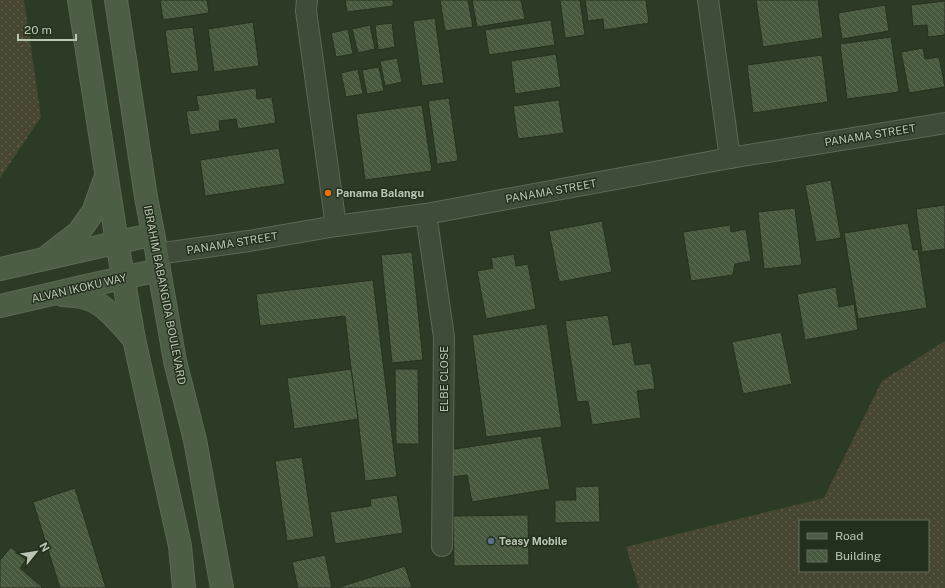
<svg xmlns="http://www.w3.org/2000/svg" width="945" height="588" viewBox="0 0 945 588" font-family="'Public Sans',sans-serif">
<defs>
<pattern id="grass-dots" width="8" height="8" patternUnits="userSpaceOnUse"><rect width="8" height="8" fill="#474632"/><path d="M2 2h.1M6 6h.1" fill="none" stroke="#5f5f4d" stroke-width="1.8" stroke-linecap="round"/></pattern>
<pattern id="building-back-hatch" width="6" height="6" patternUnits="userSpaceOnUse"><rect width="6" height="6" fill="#47593e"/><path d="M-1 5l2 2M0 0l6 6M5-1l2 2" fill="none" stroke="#5f6f58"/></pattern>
</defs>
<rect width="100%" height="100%" fill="#2c3b25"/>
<g fill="url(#grass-dots)" fill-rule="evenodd">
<path d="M 0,0 L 24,0 L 41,117 L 0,178 Z"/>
<path d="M 945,341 L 945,588 L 639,588 L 626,547 L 824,498 L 882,381 ZM 800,521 L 928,521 L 928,571 L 800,571 Z"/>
</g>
<g fill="url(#building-back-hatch)" stroke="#263220">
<path d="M 160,0 L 207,0 L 209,13 L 163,20 Z"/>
<path d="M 345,0 L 393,0 L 393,6 L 347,12 Z"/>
<path d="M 440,0 L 468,0 L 473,27 L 445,31 Z"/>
<path d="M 472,0 L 521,0 L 525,19 L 477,27 Z"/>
<path d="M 560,0 L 580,0 L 585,35 L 565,38 Z"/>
<path d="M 585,0 L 646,0 L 649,23 L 604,30 L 603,19 L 588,21 Z"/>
<path d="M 756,0 L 818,0 L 823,38 L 763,47 Z"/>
<path d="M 945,1 L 945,35 L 928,37 L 927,25 L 913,26 L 911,5 Z"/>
<path d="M 885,5 L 889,31 L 842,39 L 838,13 Z"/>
<path d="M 435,18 L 444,83 L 422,86 L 413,21 Z"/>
<path d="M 551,20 L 555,45 L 489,55 L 485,30 Z"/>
<path d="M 253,22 L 259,66 L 214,72 L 208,29 Z"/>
<path d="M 392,23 L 395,47 L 378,50 L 375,25 Z"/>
<path d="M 370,25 L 375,49 L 358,53 L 352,29 Z"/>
<path d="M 193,27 L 199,71 L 171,74 L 165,30 Z"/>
<path d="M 348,29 L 353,54 L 336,57 L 331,33 Z"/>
<path d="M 891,37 L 899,92 L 847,99 L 840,44 Z"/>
<path d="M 923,48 L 925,59 L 939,57 L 945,87 L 909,93 L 901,52 Z"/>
<path d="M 556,54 L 561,87 L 515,94 L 511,61 Z"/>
<path d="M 822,55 L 828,102 L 753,113 L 747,65 Z"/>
<path d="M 397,58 L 402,82 L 385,86 L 380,61 Z"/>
<path d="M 379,67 L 384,91 L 367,94 L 362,70 Z"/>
<path d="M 358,69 L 363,94 L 346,97 L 341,73 Z"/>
<path d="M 256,88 L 257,99 L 272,97 L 276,123 L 238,129 L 236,119 L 219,121 L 220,131 L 190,135 L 186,111 L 199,110 L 196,96 Z"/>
<path d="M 449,98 L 458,161 L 437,164 L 428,101 Z"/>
<path d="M 559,100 L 564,133 L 518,139 L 513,106 Z"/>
<path d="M 422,105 L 432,171 L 365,180 L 356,114 Z"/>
<path d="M 279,148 L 285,184 L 205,196 L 200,160 Z"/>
<path d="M 831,180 L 841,238 L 816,242 L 805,185 Z"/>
<path d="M 945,205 L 945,249 L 922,252 L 916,209 Z"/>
<path d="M 795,208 L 802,265 L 764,269 L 758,212 Z"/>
<path d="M 602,221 L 612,272 L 559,282 L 549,231 Z"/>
<path d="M 908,223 L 913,250 L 918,249 L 927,308 L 858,319 L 844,233 Z"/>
<path d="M 730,225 L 731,232 L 746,229 L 751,261 L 735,264 L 733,275 L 691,281 L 683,232 Z"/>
<path d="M 412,252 L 423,360 L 392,363 L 381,255 Z"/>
<path d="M 514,254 L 516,266 L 528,264 L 536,309 L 486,319 L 477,271 L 493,268 L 491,258 Z"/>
<path d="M 373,280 L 397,477 L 365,481 L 358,419 L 351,369 L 345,316 L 260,326 L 256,294 Z"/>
<path d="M 836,287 L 839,307 L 854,304 L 858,330 L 805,340 L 797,294 Z"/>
<path d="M 608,315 L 613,345 L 631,342 L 635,365 L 651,363 L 655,389 L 637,391 L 641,418 L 592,425 L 588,401 L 577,402 L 565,321 Z"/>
<path d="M 547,324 L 562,427 L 486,437 L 472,335 Z"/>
<path d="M 781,332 L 792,384 L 743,394 L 732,342 Z"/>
<path d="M 351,369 L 358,419 L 294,429 L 287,378 Z"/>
<path d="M 395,369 L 418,369 L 419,444 L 396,444 Z"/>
<path d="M 541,436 L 550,489 L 472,502 L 467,475 L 452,477 L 448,450 Z"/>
<path d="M 302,457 L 314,537 L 287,541 L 275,461 Z"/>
<path d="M 599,486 L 600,522 L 555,523 L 555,500 L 576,500 L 575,487 Z"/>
<path d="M 75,488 L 106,588 L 60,588 L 33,502 Z"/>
<path d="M 397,495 L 403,533 L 335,544 L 330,512 L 371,506 L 370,499 Z"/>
<path d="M 528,515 L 529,565 L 454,566 L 453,516 Z"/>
<path d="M 11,547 L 26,560 L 20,568 L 42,587 L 41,588 L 0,588 L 0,560 Z"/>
<path d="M 325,555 L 332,588 L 298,588 L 292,562 Z"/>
<path d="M 405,566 L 412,588 L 337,588 Z"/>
</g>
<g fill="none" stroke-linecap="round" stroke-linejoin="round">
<g stroke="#5c6957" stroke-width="22">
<g id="street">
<path d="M 307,0 L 306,11 L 336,226"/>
<path d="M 708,0 L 730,158"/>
<path d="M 426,214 L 444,337 L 442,546"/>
<path d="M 157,254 L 249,241 L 336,226 L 426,214 L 730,158 L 945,123"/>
</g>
</g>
<g stroke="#5c6957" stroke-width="24">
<g id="secondary">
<path d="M 79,0 L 117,242 L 134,339 L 180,546 L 184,588"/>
<path d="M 116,0 L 146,197 L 157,254 L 159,270 L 175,361 L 195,440 L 222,588"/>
<path d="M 49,255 L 79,232 L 93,212 L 106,176"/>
<path d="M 0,269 L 137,238 L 153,235"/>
<path d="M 63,295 C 72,296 83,296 91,300 C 108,307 122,326 134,339"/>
<path d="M 0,306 L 86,286 L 159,270"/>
</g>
</g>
<use href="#street" stroke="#3e4c39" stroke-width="20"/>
<use href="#secondary" stroke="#4d5e47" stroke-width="22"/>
</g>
<circle fill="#e8710a" stroke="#24301e" stroke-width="1.5" cx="328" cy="193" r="4"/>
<circle fill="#5c6f8a" stroke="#24301e" stroke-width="1.5" cx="491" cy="541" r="4"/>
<g text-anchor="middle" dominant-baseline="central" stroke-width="3" stroke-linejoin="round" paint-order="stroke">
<g font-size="11" fill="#bac7b4" stroke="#24301e">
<text transform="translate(870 135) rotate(-9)">PANAMA STREET</text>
<text transform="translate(551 191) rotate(-10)">PANAMA STREET</text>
<text transform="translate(232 243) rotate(-9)">PANAMA STREET</text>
<text transform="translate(79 288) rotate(-13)">ALVAN IKOKU WAY</text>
<text transform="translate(165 295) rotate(79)">IBRAHIM BABANGIDA BOULEVARD</text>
<text transform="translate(444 379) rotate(-90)">ELBE CLOSE</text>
</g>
<g font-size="11" font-weight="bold" fill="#bac7b4" stroke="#24301e" text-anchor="start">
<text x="336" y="193">Panama Balangu</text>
<text x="499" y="541">Teasy Mobile</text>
</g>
</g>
<rect x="799" y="520" width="130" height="52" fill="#24301e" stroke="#606c5a"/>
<rect x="807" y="533" width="20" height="6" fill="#4d5e47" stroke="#606c5a"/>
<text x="835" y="540" font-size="12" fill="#bac7b4">Road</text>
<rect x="807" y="550" width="20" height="12" fill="url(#building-back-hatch)" stroke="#606c5a"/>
<text x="835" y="560" font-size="12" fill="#bac7b4">Building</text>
<g transform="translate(36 552) rotate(60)" stroke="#24301e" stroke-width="3" paint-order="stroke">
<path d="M0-3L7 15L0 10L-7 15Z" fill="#bac7b4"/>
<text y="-6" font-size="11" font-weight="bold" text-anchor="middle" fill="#bac7b4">N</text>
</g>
<path d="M18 34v6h58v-6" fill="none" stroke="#bac7b4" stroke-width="2"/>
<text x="24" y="34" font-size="12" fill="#bac7b4" stroke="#24301e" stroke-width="3" paint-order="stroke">20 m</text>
</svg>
